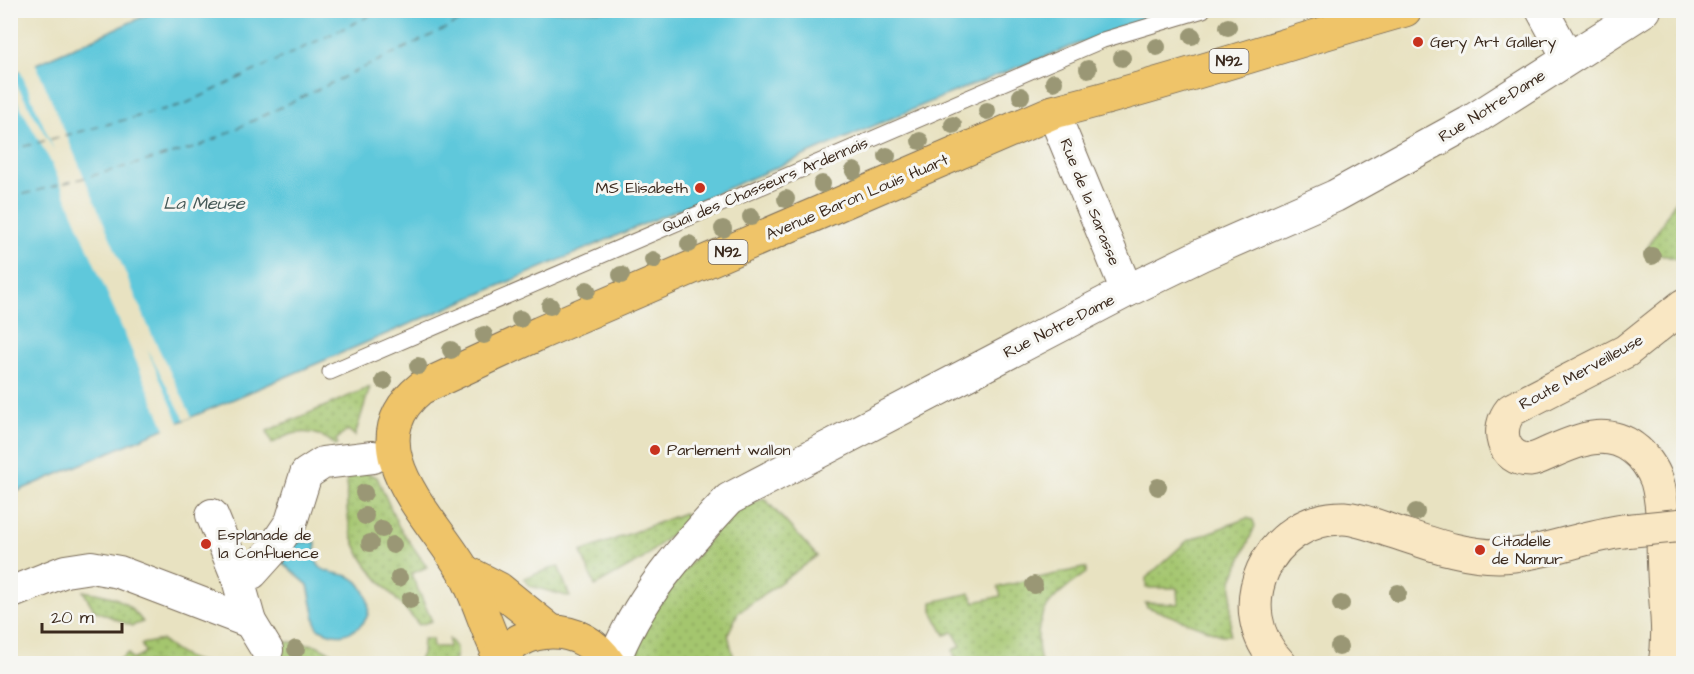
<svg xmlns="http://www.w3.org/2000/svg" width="1694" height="674" viewBox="0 0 1694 674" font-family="'Architects Daughter',sans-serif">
<defs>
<pattern id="grass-dots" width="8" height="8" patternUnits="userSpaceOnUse" patternTransform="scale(1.5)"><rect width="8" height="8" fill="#a4c66e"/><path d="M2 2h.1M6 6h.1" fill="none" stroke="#87a15a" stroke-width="1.8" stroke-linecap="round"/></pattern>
</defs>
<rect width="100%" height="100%" fill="#f6f6f2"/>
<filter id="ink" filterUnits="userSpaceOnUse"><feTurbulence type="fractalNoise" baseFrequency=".0167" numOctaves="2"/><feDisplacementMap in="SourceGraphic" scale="12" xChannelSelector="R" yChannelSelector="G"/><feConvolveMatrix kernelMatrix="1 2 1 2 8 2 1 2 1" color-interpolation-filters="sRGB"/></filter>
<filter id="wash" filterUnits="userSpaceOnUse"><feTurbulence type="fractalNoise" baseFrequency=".008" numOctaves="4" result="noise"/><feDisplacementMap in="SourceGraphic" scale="24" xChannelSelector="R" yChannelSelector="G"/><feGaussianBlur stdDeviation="1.35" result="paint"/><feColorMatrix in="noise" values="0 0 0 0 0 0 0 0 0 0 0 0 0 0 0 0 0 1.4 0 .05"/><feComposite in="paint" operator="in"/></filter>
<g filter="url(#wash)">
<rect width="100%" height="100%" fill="#e8e2c1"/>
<g fill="url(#grass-dots)" stroke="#707846" stroke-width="1.5">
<path d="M 1683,192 L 1684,192 L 1683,261 L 1646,250 L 1680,193 Z"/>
<path d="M 370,387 L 355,436 L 348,430 L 336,440 L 338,444 L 335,445 C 316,427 291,430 272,444 L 267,431 Z"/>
<path d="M 362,471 L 377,477 L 399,527 L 427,567 L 411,574 L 432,621 L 419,625 C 371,568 339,554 348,472 Z"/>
<path d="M 764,498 L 817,556 L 738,613 L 728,634 L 735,663 L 636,663 L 636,646 L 646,620 L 728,515 Z"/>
<path d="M 684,513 L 688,519 L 643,559 L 595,586 L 581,552 Z"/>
<path d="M 1247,518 L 1253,520 L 1255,526 L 1232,580 L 1230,635 L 1221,635 L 1147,607 L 1145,603 L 1178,604 L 1177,588 L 1146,588 L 1146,578 L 1187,541 Z"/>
<path d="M 558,566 L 570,597 L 530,586 L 524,578 Z"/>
<path d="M 1083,568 L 1086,568 L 1086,573 C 1048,600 1030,615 1041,663 L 956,663 L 953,650 L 961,646 L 953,632 L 945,635 L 932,611 L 932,602 L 970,593 L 975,602 L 1001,596 L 998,587 Z"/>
<path d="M 83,591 C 112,595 125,598 143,622 L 132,626 L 94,610 Z"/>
<path d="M 423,639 L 432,639 L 433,647 L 449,647 L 449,639 C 458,646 458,653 453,663 L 417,663 L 422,654 Z"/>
<path d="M 162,640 C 175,653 190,661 208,663 L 115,663 L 128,653 L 133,660 L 145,652 L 141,644 Z"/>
<path d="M 290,642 L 316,645 L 352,663 L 282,663 L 274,643 Z"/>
</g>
<g fill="#5fc8db" stroke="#4d797c" stroke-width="1.5">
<path d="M 156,11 L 1182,11 L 1098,36 L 944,96 L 11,494 L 11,75 Z"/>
<path d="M 279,542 L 316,542 C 315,551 314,562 321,568 C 330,574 339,573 348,576 C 362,580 371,600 368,614 C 365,624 354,632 344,634 C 335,636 326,632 317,628 L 308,585 L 279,560 Z"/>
</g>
<path fill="#e8e2c1" d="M 35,62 L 151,333 L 192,417 L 185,420 L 147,349 L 180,425 L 166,431 L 52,164 L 11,90 L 11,75 L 54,150 L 19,68 Z"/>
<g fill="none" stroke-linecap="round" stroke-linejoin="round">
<g stroke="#465957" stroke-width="1.5" stroke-dasharray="8 6" stroke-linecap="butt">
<path d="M 10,150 L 185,104 L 382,10"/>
<path d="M 10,198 L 198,147 L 484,10"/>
</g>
</g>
</g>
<g filter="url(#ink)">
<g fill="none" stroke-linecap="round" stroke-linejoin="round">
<g stroke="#786a57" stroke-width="17">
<path id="lane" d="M 330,372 L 1103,40 L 1203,10"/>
</g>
<g stroke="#786a57" stroke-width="34">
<g id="street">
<path d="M 1542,10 L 1568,58"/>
<path d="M 1053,112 L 1127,291"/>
<path d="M 212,515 L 237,576 L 250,622 L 267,650"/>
<path d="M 237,576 L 252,573 L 270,553 L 291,522 L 306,474 L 323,463 L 373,457"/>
<path d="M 10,593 L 65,571 L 91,567 L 119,572 L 250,622"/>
<path d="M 613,664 C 636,600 684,547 729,499 L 1127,291 L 1201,255 L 1335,196 L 1468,123 L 1645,10"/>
</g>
</g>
<g stroke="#786a57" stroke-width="35">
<g id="secondary">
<path d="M 1280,664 C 1225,609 1268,517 1344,518 C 1359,519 1374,525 1388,530 C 1424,541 1460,556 1498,556 C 1541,555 1580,537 1623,531"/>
<path d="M 1665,664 C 1671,632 1665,604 1664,572 C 1662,543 1665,510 1657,481 C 1653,469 1643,455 1633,448 C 1606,428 1578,440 1551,452 C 1544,455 1537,459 1530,460 C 1502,460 1495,429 1511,410 L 1626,351 L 1684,305"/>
</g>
</g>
<g stroke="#786a57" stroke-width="35">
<g id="primary">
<path d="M 464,571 L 499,589 L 551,631"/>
<path d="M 500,655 C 485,628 479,597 463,570 C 431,516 351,445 421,388 L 540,333 L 1053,112 C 1171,83 1287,43 1405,10"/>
<path d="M 494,664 C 522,622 582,621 609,664"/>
</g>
</g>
<use href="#lane" stroke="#fff" stroke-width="15"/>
<use href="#street" stroke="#fff" stroke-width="32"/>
<use href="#secondary" stroke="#f9e7c3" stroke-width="33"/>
<use href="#primary" stroke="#efc469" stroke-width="33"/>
<g stroke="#786a57" stroke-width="35" stroke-linecap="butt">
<path id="secondary-bridge" d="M 1623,531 L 1684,525"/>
</g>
<use href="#secondary-bridge" stroke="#f9e7c3" stroke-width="33"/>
</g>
<g fill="#9a9775">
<circle cx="1228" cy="27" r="9"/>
<circle cx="1192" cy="36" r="9"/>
<circle cx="1157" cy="47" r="9"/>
<circle cx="1122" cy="58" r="9"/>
<circle cx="1088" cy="69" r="9"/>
<circle cx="1054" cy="82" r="9"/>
<circle cx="1021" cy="96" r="9"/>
<circle cx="987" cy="111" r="9"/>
<circle cx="953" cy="125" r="9"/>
<circle cx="920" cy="141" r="9"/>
<circle cx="887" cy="156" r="9"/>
<circle cx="854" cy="171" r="9"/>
<circle cx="822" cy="184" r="9"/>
<circle cx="786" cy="199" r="9"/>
<circle cx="751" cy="217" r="9"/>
<circle cx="723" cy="229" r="9"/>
<circle cx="689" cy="244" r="9"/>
<circle cx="1652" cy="256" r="9"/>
<circle cx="653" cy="260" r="9"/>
<circle cx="621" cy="275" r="9"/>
<circle cx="587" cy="290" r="9"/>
<circle cx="550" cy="306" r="9"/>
<circle cx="520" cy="319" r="9"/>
<circle cx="484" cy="335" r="9"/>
<circle cx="451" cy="350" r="9"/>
<circle cx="418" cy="366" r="9"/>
<circle cx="384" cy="381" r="9"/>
<circle cx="1158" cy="487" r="9"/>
<circle cx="364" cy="493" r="9"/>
<circle cx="1416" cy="512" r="9"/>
<circle cx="365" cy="516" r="9"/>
<circle cx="382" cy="529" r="9"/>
<circle cx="370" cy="543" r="9"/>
<circle cx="393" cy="545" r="9"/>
<circle cx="399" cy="578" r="9"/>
<circle cx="1034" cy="585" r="9"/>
<circle cx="1398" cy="593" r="9"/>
<circle cx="410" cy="600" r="9"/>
<circle cx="1341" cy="604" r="9"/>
<circle cx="1339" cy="647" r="9"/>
<circle cx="296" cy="649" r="9"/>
</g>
</g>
<g fill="#c8321e" stroke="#f6f6f2" stroke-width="2">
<circle cx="1418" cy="42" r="6"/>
<circle cx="700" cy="188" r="6"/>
<circle cx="655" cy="450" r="6"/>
<circle cx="206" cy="544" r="6"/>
<circle cx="1480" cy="550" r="6"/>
</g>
<g text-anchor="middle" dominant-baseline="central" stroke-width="6" stroke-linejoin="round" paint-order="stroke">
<g fill="#f6f6f2" stroke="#73675e" stroke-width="1.5">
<rect x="1209.5" y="49" width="39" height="24" rx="4.5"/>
<rect x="708.5" y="240" width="39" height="24" rx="4.5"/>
</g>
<g font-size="15" font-weight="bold" fill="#3b2a1e">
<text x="1229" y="61">N92</text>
<text x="728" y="252">N92</text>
</g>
<g font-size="16" fill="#3b2a1e" stroke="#f6f6f2" text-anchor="start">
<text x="1430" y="42">Gery Art Gallery</text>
<text x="688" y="188" text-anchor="end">MS Elisabeth</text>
<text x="667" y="450">Parlement wallon</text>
<text x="218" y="535">Esplanade de<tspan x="218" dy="18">la Confluence</tspan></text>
<text x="1492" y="541">Citadelle<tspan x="1492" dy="18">de Namur</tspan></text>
</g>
<g font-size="16" fill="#3b2a1e" stroke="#f6f6f2">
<text transform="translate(1492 106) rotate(-32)">Rue Notre-Dame</text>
<text transform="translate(765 185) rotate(-23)">Quai des Chasseurs Ardennais</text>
<text transform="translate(857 197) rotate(-23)">Avenue Baron Louis Huart</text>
<text transform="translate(1090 202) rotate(68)">Rue de la Sarasse</text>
<text transform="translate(1059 326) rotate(-27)">Rue Notre-Dame</text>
<text transform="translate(1581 372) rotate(-29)">Route Merveilleuse</text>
</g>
<g font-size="18" font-style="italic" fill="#465957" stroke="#f6f6f2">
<text x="204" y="203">La Meuse</text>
</g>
</g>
<rect width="1694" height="674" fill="none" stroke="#f6f6f2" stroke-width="36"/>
<path d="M42 623v9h80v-9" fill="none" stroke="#3b2a1e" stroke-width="3"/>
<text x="51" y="623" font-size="18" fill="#3b2a1e" stroke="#f6f6f2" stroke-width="4.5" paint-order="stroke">20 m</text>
</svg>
